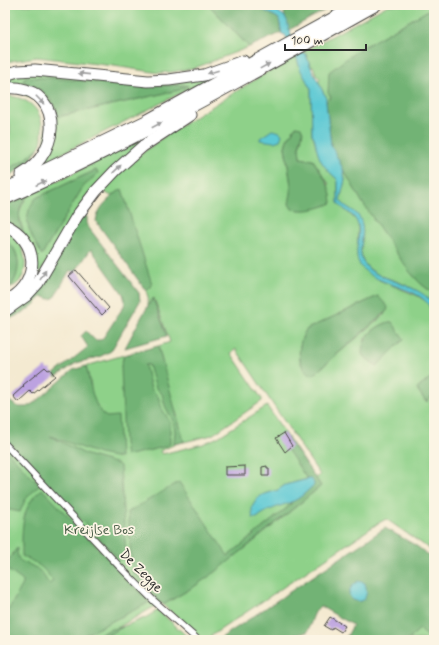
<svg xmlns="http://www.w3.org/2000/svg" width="439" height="645" viewBox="0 0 439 645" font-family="Mynerve,sans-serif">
<rect width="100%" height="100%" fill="#fcf5e5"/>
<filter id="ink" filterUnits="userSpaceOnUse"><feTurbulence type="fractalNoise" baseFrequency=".025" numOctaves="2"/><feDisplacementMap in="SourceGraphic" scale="8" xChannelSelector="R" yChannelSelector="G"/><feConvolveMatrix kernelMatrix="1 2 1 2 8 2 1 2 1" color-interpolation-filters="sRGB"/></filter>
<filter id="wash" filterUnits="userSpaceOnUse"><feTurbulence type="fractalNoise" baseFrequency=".012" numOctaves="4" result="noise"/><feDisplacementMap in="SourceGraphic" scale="16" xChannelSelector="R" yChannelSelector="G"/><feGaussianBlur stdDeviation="0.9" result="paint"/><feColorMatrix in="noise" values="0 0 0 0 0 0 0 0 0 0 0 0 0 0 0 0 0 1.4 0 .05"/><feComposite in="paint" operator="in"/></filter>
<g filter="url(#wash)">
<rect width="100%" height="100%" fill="#f4ead1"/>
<g fill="#8ed189" stroke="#5c7e5a" fill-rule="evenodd">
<path d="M 5,5 L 209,5 L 249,47 L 195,68 L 172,72 L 159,73 L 114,66 L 37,57 L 5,62 L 5,49 L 7,47 L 5,43 Z"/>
<path d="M 388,5 L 434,5 L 434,7 L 358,50 L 331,97 L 326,102 L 326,96 C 322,92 321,86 318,81 L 321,79 L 317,76 L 313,66 L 311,67 L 306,54 L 301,53 Z"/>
<path d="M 296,56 L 300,68 L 311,89 L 312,134 C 315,139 315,144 317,149 C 320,163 327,170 337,179 L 338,182 L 338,203 L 357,221 L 358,227 L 357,256 L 379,280 L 418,296 L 427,302 L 430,307 L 434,321 L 434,375 L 417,389 L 426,402 L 434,395 L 434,552 L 386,519 L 377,524 L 205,640 L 202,639 L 163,605 L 195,586 L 247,547 L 321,486 L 316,478 L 320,475 L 236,349 L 231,353 L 262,399 L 262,401 L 212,435 L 184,442 L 176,412 L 182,441 L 160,451 L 162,454 L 203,444 L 218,437 L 267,406 L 285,433 L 281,434 L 290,448 L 288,449 L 307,479 L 285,485 L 278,490 L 262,495 L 258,517 L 269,509 L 291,502 L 289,506 L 231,554 L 228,556 L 227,555 L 227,559 L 159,604 L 96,640 L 5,640 L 5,413 L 24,423 L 91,386 L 86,366 L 124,355 L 121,366 L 131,369 L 162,361 L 158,346 L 170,342 L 154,298 L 148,307 L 148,297 L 146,291 L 151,287 L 122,190 L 111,196 L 101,190 L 141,154 L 166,135 L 277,66 ZM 296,126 L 302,138 L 299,146 L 300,158 L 313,160 L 329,184 L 325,206 L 317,207 L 291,185 L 285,147 L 287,140 ZM 378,296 L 385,314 L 313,375 C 309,373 305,370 303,367 C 296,357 300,338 307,329 ZM 391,322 L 404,339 L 377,366 L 365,357 L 365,338 C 371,331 382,323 391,322 Z"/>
<path d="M 224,71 L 57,156 L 37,168 L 44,160 L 47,105 L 5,86 L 5,77 L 25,72 L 146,82 ZM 28,77 L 140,86 L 185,85 L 179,90 L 57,117 C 51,93 45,91 23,81 Z"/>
<path d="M 10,96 C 31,99 44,112 42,134 C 42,139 42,144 38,148 C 30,158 16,165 5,171 L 5,142 L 10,133 L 10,125 L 5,112 L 5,97 Z"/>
<path d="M 166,128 L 129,155 L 33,281 L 33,272 L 19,215 C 21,207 24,200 30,194 ZM 96,170 L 98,173 L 83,187 L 42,254 L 36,198 Z"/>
<path d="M 343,169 C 357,193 372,217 388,240 C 402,261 412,279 434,294 L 434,308 C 424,287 394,282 375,273 C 349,255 368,245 361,222 C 357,209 345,209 340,200 L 345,180 Z"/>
<path d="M 5,230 C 22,237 31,263 21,279 C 19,283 15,285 11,288 C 19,272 23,251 5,240 Z"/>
<path d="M 158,610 L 191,640 L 99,640 L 119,628 L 145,618 Z"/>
<path d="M 420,628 L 430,640 L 409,640 L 415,633 Z"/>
</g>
<g fill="#72b375" stroke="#4e6f50" fill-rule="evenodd">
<path d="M 209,5 L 254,5 L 276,17 L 279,19 L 281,33 L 249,47 Z"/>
<path d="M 283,5 L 334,5 L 289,30 C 286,21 284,14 283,5 Z"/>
<path d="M 434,7 L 434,294 L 420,283 L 408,270 L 362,202 L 343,169 L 331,145 L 326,102 L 331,97 L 328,93 L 329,72 L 358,50 Z"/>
<path d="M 25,77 L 51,78 L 140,86 L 185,85 L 188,86 L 179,90 L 57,117 C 53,95 42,90 23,81 Z"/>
<path d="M 296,126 L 301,127 L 303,132 L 299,146 L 300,158 L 313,160 C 322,175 331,184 332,203 C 319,209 305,212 292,209 L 289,204 L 291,193 L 291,185 L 285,147 L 287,140 Z"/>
<path d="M 39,147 C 30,164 21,169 5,178 L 5,171 L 26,159 Z"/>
<path d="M 96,170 L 98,173 L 83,187 L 42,255 C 31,235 19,219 36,198 Z"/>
<path d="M 122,189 L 152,284 L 151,287 L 146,291 L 96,221 C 97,208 111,196 122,189 Z"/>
<path d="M 30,194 C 16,207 18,218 24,235 L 5,221 L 5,205 Z"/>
<path d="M 83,214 L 87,217 L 87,223 L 89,228 L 139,293 L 140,301 L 111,351 L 99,357 L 76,363 L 56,377 L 54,374 L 88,347 L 81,336 L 86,331 L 95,340 L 100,340 L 103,338 L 124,306 L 125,301 L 123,294 L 91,249 L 75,272 L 70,270 L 54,298 L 49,299 L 42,296 C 34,308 18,315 5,321 L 5,312 L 21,302 Z"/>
<path d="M 5,240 C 24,252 21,280 5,292 Z"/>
<path d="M 378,296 L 388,307 L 387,311 L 319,370 L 313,375 C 295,370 297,341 307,329 Z"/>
<path d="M 153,298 L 167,336 L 125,348 L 142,316 Z"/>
<path d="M 389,322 L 392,322 L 404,339 L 377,366 L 364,357 L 362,354 C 362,337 374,327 389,322 Z"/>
<path d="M 158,346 L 184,442 L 174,444 L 175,431 L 173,421 L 165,406 L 162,394 L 156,388 L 149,365 L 145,365 L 151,389 L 158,396 L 162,409 L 170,422 L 170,444 L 164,447 L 126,456 L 124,443 L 121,366 L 124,355 Z"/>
<path d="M 86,366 C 90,380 93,411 107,417 L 118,416 L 120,458 L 99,454 L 50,436 L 87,455 L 118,464 L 120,466 L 126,553 L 125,557 L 120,560 L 5,440 L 5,399 L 19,407 L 27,407 L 37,401 L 73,370 Z"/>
<path d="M 434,375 L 434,395 L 426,402 L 417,389 Z"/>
<path d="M 285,433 L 321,486 L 217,571 L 195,586 L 163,605 L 132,572 L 128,512 L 179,482 L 228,556 L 289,506 L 307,479 L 287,449 L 289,447 L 281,434 Z"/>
<path d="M 5,449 L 39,485 L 25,500 L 20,512 L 5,509 Z"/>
<path d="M 42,489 L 148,601 L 148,603 L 75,640 L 5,640 L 5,616 L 23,584 L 23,581 L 5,568 L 5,565 L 17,548 C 17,565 23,560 34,567 C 41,570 45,578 49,584 L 53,581 C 42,566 39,564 22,556 L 22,553 C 22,528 21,506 42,489 Z"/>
<path d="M 385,528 L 415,545 L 434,559 L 434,640 L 430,640 L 420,629 L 415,633 L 409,640 L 345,640 L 353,625 L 320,606 C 312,613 312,623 307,632 L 276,640 L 218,640 ZM 355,583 L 361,601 L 352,600 C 347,593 350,589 355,583 Z"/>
<path d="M 123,627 L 99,640 L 89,640 L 111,629 Z"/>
</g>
<g fill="#5dc9d4" stroke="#447a80">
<path d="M 254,5 L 268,5 L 283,15 L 287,20 L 289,30 L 291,30 L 290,33 L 301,53 L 306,54 C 309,66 315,75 320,85 C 322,89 322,92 326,96 L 326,102 L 331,145 L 343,169 L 344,175 L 345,180 L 340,200 C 345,209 357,209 361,221 C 367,239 352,255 370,270 C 385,281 430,288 434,308 C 435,312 434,317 434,321 C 432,315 431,308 428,304 C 416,287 380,286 363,269 C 350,255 363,238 357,222 C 353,213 343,210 338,203 L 338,182 L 337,179 C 327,170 320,163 317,150 C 315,144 316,139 312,134 L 311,89 L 300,69 L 296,55 L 285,35 L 282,34 L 279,19 L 276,17 Z"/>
<path d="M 272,130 L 280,132 L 282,135 L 280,140 L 274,142 L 260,140 L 260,138 Z"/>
<path d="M 308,479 L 311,479 L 314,483 L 314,485 C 307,491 300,499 291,502 C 279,507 267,509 257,518 L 253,518 L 252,513 L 252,507 L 257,499 L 262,495 L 278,490 L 285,485 Z"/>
<path d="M 358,581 L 365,583 C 375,614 331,600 358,581 Z"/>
</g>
<g id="blocks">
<g fill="#bca2e0">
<path d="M 76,270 L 109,308 L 102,315 L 69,276 Z"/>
<path d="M 45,367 L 48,370 L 50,369 L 55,376 L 33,394 L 30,391 L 18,402 L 13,396 L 24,386 L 23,385 Z"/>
<path d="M 284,433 L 292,446 L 285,452 L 276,438 Z"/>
<path d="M 245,466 L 245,475 L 225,475 L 225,467 Z"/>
<path d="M 267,466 L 267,468 L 269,468 L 269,476 L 262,476 L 262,467 Z"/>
<path d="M 330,617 L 345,626 L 341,632 L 333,627 L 331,630 L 324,626 Z"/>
</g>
</g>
</g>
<g filter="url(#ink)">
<use href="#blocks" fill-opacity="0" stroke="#494844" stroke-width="1"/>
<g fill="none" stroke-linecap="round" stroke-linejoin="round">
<g stroke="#494844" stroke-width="8">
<path id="minor" d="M 5,444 L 119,566 L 154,601 L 198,640"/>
</g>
<g stroke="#494844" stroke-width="13">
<g id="motorway">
<path d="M 5,75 L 18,71 L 35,70 L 148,81 L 169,80 L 204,75 L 243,61"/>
<path d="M 5,88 C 62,83 65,151 21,175"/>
<path d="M 5,189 L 146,121 L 357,5"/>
<path d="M 5,199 C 133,142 254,73 376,5"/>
<path d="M 5,225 C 39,240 41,281 9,300"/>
<path d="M 5,311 L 26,296 L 38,283 L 77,216 L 96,191 L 116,170 L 143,146 L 190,115"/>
</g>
</g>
<use href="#minor" stroke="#fff" stroke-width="6"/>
<use href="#motorway" stroke="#fff" stroke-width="11"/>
</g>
<defs><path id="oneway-solid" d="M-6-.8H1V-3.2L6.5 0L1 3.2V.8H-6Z"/></defs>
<g fill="#a0a0a0">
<use href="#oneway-solid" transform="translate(265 66) rotate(-29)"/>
<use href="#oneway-solid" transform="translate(213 72) rotate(163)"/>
<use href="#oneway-solid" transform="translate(84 74) rotate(-174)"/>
<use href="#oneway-solid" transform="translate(40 100) rotate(46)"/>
<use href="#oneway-solid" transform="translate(157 125) rotate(-28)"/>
<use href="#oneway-solid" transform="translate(117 169) rotate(-44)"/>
<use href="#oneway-solid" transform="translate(41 183) rotate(-25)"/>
<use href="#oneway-solid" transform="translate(43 275) rotate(-60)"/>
</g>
</g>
<g text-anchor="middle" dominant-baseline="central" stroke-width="3.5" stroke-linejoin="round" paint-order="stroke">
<g font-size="14" fill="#495d47" stroke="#fcf5e5">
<text x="99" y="530">Kreijlse Bos</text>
</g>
<g font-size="14" fill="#2b2b2b" stroke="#fcf5e5">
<text transform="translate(141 571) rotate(45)">De Zegge</text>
</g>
</g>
<rect width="439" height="645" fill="none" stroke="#fcf5e5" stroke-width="20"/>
<path d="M285 44v6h81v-6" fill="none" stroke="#2b2b2b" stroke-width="2"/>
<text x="291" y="44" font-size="12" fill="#2b2b2b" stroke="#fcf5e5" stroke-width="3" paint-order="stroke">100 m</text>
</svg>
